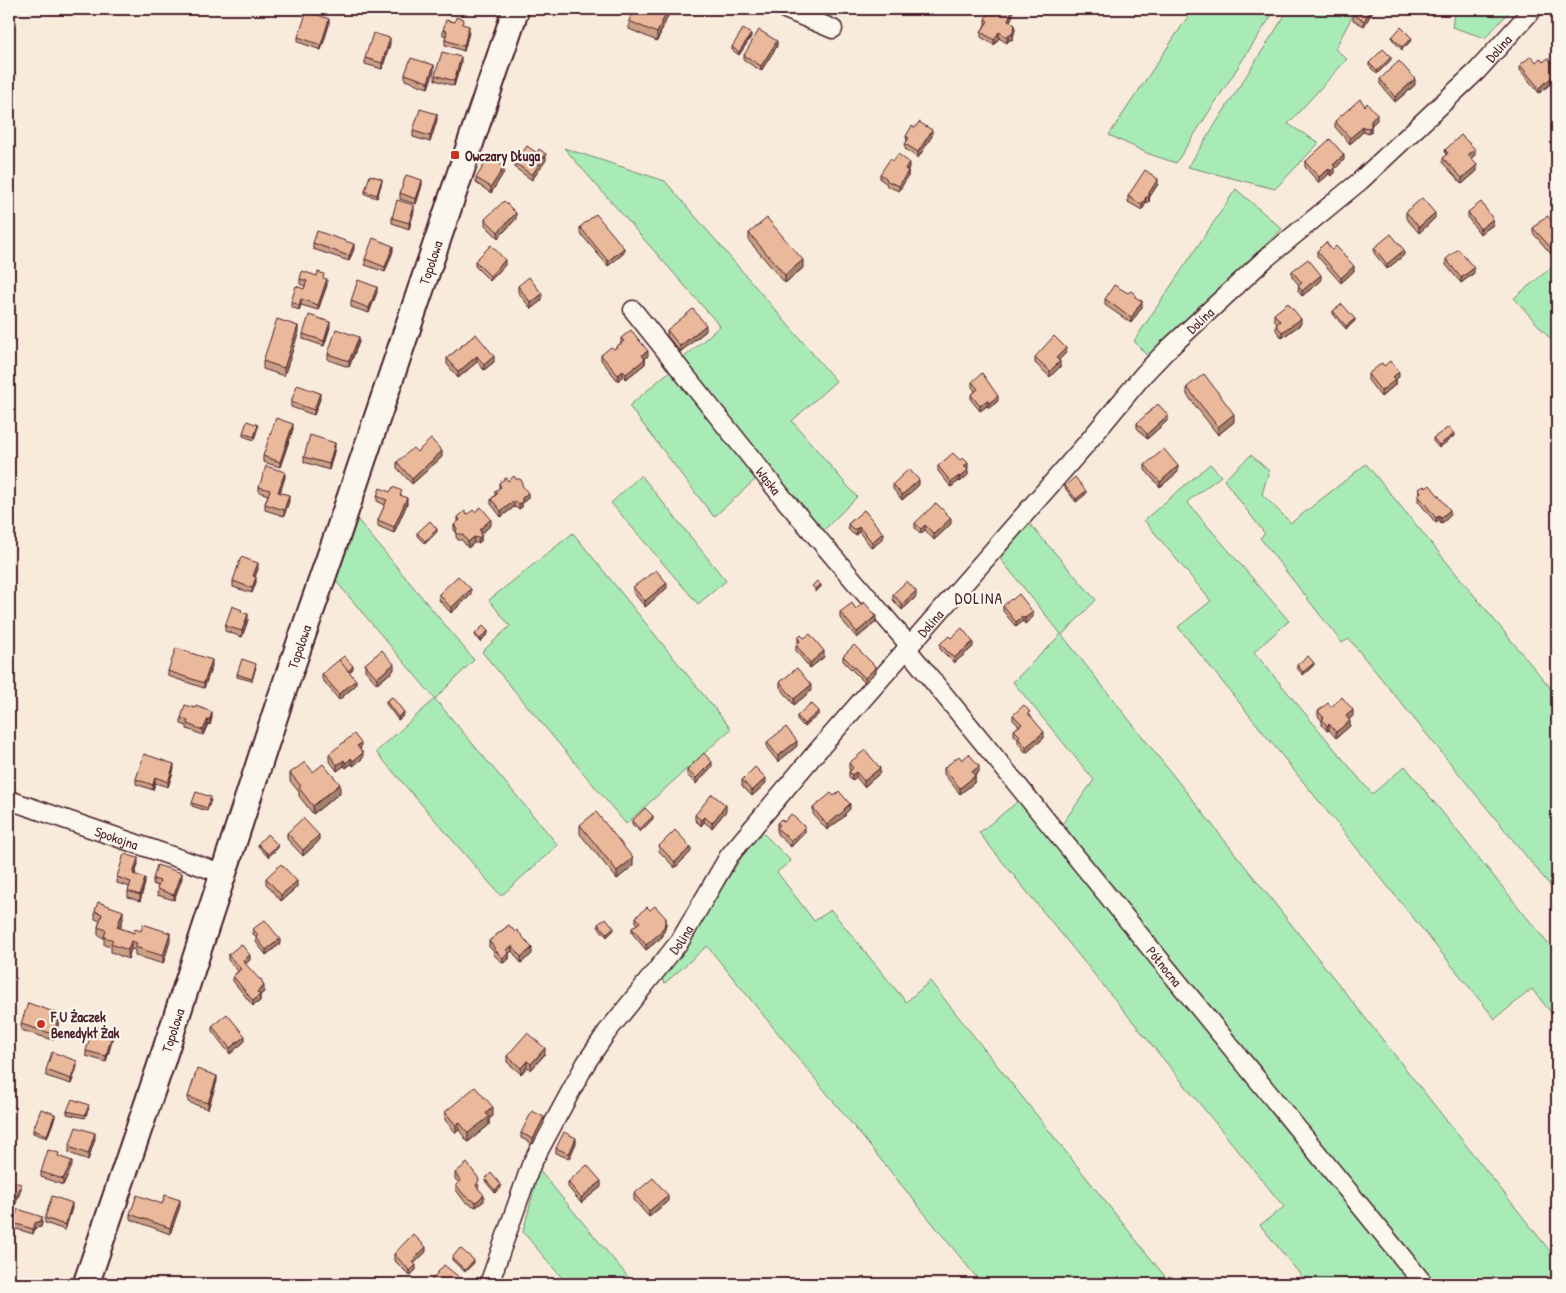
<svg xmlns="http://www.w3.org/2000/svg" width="1566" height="1293" viewBox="0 0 1566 1293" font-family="'Patrick Hand',sans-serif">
<rect width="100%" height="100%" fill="#f8ebdc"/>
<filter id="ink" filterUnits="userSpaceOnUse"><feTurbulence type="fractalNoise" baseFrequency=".02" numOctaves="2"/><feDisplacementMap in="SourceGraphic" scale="10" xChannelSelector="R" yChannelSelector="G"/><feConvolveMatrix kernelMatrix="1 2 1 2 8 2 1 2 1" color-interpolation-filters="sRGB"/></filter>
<g filter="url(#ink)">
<g fill="#a8ebb6" stroke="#798570">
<path d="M 1193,9 L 1273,9 L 1275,10 L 1176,163 L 1149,154 L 1109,135 Z"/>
<path d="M 1289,9 L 1356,9 L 1335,49 L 1347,59 L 1288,124 L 1319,143 L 1275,189 L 1188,167 Z"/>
<path d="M 1455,9 L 1512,9 L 1485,38 L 1452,27 Z"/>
<path d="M 564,148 L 665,181 L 836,381 L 792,421 L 857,497 L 821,533 L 680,361 L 720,326 Z"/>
<path d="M 1236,189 L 1282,229 L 1148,357 L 1134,341 Z"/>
<path d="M 1557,263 L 1557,341 L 1554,343 L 1514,298 Z"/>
<path d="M 671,370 L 758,477 L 714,517 L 629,406 Z"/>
<path d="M 1251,455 L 1269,471 L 1262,494 L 1291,523 L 1366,464 L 1557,696 L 1557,894 L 1349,639 L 1342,643 L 1260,538 L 1265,534 L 1224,480 Z"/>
<path d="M 1210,464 L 1221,476 L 1187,502 L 1289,621 L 1254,652 L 1372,794 L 1405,766 L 1557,955 L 1557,1020 L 1532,989 L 1495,1019 L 1178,627 L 1211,601 L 1144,520 Z"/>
<path d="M 641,475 L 726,581 L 698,604 L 611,503 Z"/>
<path d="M 357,519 L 474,660 L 435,699 L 558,845 L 501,896 L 376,752 L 435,699 L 335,580 Z"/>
<path d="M 1027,521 L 1096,600 L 1062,635 L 1557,1260 L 1557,1284 L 1308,1284 L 1260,1225 L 1284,1207 L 979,833 L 1033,789 L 1062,824 L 1094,780 L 1013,682 L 1061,634 L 998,556 Z"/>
<path d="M 573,533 L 731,729 L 626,824 L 482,652 L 510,626 L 489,600 Z"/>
<path d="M 759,829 L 791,861 L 777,872 L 814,921 L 831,910 L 906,1002 L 930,981 L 1171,1284 L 982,1284 L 707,946 L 665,983 L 659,977 L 697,928 Z"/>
<path d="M 539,1170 L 634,1284 L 567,1284 L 523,1232 Z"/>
</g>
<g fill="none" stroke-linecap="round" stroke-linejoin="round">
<g stroke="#4a1f2b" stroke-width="21">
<g id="street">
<path d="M 785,9 L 833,29"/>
<path id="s1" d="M 633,310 L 784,499 L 909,645"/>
<path id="s2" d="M 906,648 L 1424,1284"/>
<path id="s3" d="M 9,800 L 224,874"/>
<path id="s4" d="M 489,1284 L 531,1165 L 586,1063 L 607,1032 L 680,941 L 729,856 L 813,756 L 1087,443 L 1144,374 L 1165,352 L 1265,259 L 1360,181 L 1477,71 L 1533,9"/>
</g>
</g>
<g stroke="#4a1f2b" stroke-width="29">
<g id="secondary">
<path id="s5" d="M 86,1284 L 159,1070 L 280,700 L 338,533 L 516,9"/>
</g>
</g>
<use href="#street" stroke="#fbf7ec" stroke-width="18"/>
<use href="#secondary" stroke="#fbf7ec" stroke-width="25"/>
</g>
<g fill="#c99f85" stroke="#4a1f2b">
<path d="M 671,9 L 657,41 L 629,29 L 629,21 L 640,13 Z"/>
<path d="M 1374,9 L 1364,26 L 1353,20 L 1353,14 Z"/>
<path d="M 993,14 L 1013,15 L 1010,21 L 1015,30 L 1012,40 L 1009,40 L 1007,43 L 999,38 L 994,45 L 981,37 L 981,32 L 985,25 L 985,19 Z"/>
<path d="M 329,25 L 321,50 L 298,42 L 298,37 Z"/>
<path d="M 464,25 L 469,32 L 464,51 L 445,45 L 445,40 L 446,36 L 443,35 L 443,30 Z"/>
<path d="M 751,37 L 739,55 L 732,50 L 732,47 Z"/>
<path d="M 1392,37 L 1412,40 L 1402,50 L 1392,39 Z"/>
<path d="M 390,44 L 382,69 L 365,64 L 365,58 Z"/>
<path d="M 777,46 L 761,71 L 744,60 L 744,55 Z"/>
<path d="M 1391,60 L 1377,74 L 1369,66 L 1369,63 Z"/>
<path d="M 1536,62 L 1543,62 L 1557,69 L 1557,79 L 1539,93 L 1520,70 L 1520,65 Z"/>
<path d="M 461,63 L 454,86 L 435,80 L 435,75 Z"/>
<path d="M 434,71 L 428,88 L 405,80 L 405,74 Z"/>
<path d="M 1380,79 L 1415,85 L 1395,102 L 1380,84 Z"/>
<path d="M 437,120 L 430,142 L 413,137 L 413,131 Z"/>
<path d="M 1377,120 L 1371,126 L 1371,132 L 1369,134 L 1363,132 L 1350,144 L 1335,127 L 1335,121 Z"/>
<path d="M 915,128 L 932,136 L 918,158 L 905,149 L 905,144 L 907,142 L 906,136 Z"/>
<path d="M 1445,150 L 1475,155 L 1471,158 L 1477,171 L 1462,184 L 1443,163 L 1443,158 L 1446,156 Z"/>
<path d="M 546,160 L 532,180 L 515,168 L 515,163 Z"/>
<path d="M 1344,160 L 1335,169 L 1335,173 L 1331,176 L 1329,174 L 1319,183 L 1305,167 L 1305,162 Z"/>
<path d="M 893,161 L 909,167 L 908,170 L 908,176 L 899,191 L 887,186 L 886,183 L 880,179 L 880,174 Z"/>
<path d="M 504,172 L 491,193 L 476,183 L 476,178 Z"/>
<path d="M 382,181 L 377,198 L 365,194 L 365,191 Z"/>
<path d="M 1158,184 L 1149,198 L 1149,202 L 1146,203 L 1142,210 L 1128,202 L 1128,196 Z"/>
<path d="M 422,185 L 416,204 L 400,199 L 400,193 Z"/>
<path d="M 414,211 L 409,229 L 392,223 L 392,218 Z"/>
<path d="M 1406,212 L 1435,218 L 1419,233 L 1406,218 Z"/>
<path d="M 1468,212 L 1493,225 L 1480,234 L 1468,218 Z"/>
<path d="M 485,219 L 516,219 L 498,238 L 485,225 Z"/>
<path d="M 1538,224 L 1557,228 L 1551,254 L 1533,233 L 1533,228 Z"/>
<path d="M 580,227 L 624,253 L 608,266 L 580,233 Z"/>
<path d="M 749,233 L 803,268 L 785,283 L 749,241 Z"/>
<path d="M 313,243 L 354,249 L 349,261 L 313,249 Z"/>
<path d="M 1374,248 L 1404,255 L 1387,269 L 1374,253 Z"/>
<path d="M 1332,250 L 1354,271 L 1341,283 L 1317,256 L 1317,251 Z"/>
<path d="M 393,251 L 385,272 L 365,265 L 365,259 Z"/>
<path d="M 1446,259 L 1474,273 L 1461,283 L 1446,265 Z"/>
<path d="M 475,261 L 505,265 L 490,281 L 475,266 Z"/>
<path d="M 1292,271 L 1321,281 L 1302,296 L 1298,291 L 1299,285 L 1292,277 Z"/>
<path d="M 300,279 L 324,279 L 327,285 L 318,310 L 301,305 L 299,310 L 291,307 L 291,302 L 304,289 L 305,286 L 300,284 Z"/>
<path d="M 518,286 L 542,300 L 531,309 L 518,292 Z"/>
<path d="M 377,292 L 369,313 L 351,307 L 351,301 Z"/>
<path d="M 1135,297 L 1142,307 L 1131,323 L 1105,305 L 1105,299 Z"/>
<path d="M 1333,311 L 1355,321 L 1346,329 L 1333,314 Z"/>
<path d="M 1274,314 L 1301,324 L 1282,338 L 1276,330 L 1276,325 L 1277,324 L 1274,319 Z"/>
<path d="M 330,327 L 324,346 L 303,339 L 303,334 Z"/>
<path d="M 667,330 L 706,331 L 680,352 L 667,336 Z"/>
<path d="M 298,334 L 284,376 L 263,369 L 263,361 Z"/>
<path d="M 476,334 L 494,362 L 484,370 L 477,362 L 458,378 L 447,364 L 447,358 Z"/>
<path d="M 621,338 L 648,356 L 645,359 L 645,364 L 626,379 L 623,376 L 618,381 L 601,360 L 601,355 L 614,349 L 621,343 Z"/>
<path d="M 359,342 L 349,367 L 328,360 L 328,354 Z"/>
<path d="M 1066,353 L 1059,360 L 1060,367 L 1050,377 L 1035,363 L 1035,357 Z"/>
<path d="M 1384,366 L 1399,377 L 1395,380 L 1395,385 L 1381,397 L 1368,380 L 1368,374 Z"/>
<path d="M 972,382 L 998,401 L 989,408 L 987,406 L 980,411 L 971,400 L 971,395 L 975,391 L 972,387 Z"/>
<path d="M 1187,387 L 1234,422 L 1218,435 L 1187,395 Z"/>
<path d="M 320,399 L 314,415 L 291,407 L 291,402 Z"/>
<path d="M 1168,420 L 1147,439 L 1137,428 L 1137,423 Z"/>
<path d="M 258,427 L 254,440 L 243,436 L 243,433 Z"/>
<path d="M 293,429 L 280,467 L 263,462 L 263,456 Z"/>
<path d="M 1454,436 L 1439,448 L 1433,441 L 1433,438 Z"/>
<path d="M 335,448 L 329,470 L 304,462 L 304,457 Z"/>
<path d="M 417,452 L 442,457 L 412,484 L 397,468 L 397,462 Z"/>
<path d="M 960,460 L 968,469 L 967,469 L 968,475 L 960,482 L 959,481 L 951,487 L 938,471 L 938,466 Z"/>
<path d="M 1145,465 L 1178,472 L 1160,487 L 1145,470 Z"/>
<path d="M 285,477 L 280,493 L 289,501 L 284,516 L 265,510 L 265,504 L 268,495 L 259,492 L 259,487 Z"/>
<path d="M 508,481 L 522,486 L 528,498 L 522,503 L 522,507 L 519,509 L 514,507 L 501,517 L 491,504 L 491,499 L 495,495 L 495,491 L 499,489 L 499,483 Z"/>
<path d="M 893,484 L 919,485 L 902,500 L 893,489 Z"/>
<path d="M 1065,486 L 1086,494 L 1076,502 L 1065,488 Z"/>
<path d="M 1419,489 L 1450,516 L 1441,524 L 1439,521 L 1436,523 L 1418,501 L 1418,495 L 1419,494 Z"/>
<path d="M 390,492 L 402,496 L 407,504 L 394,533 L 378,526 L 378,520 L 385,505 L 377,501 L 377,496 Z"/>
<path d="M 864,510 L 883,539 L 872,548 L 859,532 L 856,535 L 853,534 L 848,529 L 848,524 Z"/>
<path d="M 475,512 L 491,525 L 481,534 L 481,541 L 478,543 L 474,543 L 468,548 L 462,540 L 458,540 L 456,537 L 456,532 L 454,530 L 454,525 L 458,522 L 458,517 Z"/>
<path d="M 915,523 L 951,524 L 934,540 L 925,530 L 921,534 L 915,528 Z"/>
<path d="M 437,532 L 425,544 L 417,536 L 417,533 Z"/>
<path d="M 258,569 L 255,577 L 256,582 L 252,593 L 233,587 L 233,581 Z"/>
<path d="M 633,587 L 667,588 L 645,607 L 633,592 Z"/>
<path d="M 439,594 L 471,595 L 451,613 L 439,600 Z"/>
<path d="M 893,594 L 916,597 L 902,610 L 893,600 Z"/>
<path d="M 1003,606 L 1033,617 L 1025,624 L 1023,621 L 1016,627 L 1003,611 Z"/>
<path d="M 856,609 L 876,622 L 857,638 L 840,618 L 840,612 Z"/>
<path d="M 242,613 L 248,620 L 242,637 L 225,631 L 225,626 Z"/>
<path d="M 475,634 L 488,634 L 480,642 L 475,636 Z"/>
<path d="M 798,638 L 804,638 L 824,657 L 810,668 L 796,651 L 796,645 L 798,643 Z"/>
<path d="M 951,638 L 973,647 L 954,663 L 940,649 L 940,644 Z"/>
<path d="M 843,656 L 876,672 L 865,683 L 843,661 Z"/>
<path d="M 365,664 L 394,670 L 377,684 L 365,670 Z"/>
<path d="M 1297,665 L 1314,665 L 1303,675 L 1297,668 Z"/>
<path d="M 212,666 L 204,688 L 168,676 L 168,671 Z"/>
<path d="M 256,667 L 252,681 L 237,677 L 237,674 Z"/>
<path d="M 353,669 L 349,672 L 356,685 L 339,700 L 322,679 L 322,674 Z"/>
<path d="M 780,682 L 811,691 L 794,705 L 780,687 Z"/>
<path d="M 386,701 L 404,715 L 398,720 L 386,704 Z"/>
<path d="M 1331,707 L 1353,716 L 1349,719 L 1350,726 L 1336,738 L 1329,730 L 1327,731 L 1322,725 L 1322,721 L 1318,716 L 1318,711 Z"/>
<path d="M 819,714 L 804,727 L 797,719 L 797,716 Z"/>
<path d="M 1013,715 L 1030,715 L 1044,738 L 1026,753 L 1018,743 L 1018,739 L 1014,735 L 1014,730 L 1019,726 L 1013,720 Z"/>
<path d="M 212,717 L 210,725 L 208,724 L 203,735 L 187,729 L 187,726 L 181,724 L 181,718 Z"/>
<path d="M 767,742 L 797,746 L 778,762 L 767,748 Z"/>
<path d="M 361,748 L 360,749 L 363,758 L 353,766 L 351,764 L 346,768 L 344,766 L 337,771 L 329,760 L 329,754 Z"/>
<path d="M 962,760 L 979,772 L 975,775 L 975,782 L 960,794 L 944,774 L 944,768 Z"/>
<path d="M 849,763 L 880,773 L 864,787 L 856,777 L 852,781 L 849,777 L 849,772 L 850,770 L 849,769 Z"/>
<path d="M 712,767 L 696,784 L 687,775 L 687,770 Z"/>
<path d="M 174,769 L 168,787 L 155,783 L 153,790 L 136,784 L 136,779 Z"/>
<path d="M 313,772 L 340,793 L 313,814 L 299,796 L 299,792 L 290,781 L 290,773 Z"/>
<path d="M 742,780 L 766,783 L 752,796 L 742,786 Z"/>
<path d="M 834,796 L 850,809 L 845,814 L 845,816 L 827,830 L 813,814 L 813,808 Z"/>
<path d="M 211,800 L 207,811 L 192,806 L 192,803 Z"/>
<path d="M 726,811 L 712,828 L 704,822 L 701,826 L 695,820 L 695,815 Z"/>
<path d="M 653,819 L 640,832 L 632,824 L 632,821 Z"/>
<path d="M 784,822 L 805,832 L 791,847 L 777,834 L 777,823 Z"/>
<path d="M 580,825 L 633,866 L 617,879 L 580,834 Z"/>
<path d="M 287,833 L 319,841 L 303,856 L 287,839 Z"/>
<path d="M 258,844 L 278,848 L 268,857 L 258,846 Z"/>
<path d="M 659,846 L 691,852 L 675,868 L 659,851 Z"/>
<path d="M 138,864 L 135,875 L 145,883 L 140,901 L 128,897 L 128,891 L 130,887 L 117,883 L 117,877 Z"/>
<path d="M 182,878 L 174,900 L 157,895 L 158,886 L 153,884 L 153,879 Z"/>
<path d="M 266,878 L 297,887 L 281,901 L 266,884 Z"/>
<path d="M 650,910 L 666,924 L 664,932 L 662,934 L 662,937 L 646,950 L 632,933 L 632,928 L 637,924 L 636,922 L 636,917 Z"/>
<path d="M 95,911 L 123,919 L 120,928 L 134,933 L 170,941 L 163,964 L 135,955 L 135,950 L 131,949 L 128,959 L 111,952 L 111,947 L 104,945 L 104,938 L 98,935 L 98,927 L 100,921 L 95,919 Z"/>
<path d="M 598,924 L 614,930 L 607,937 L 598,927 Z"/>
<path d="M 509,925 L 532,954 L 521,963 L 512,951 L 509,954 L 509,959 L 503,963 L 494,955 L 494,952 L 489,947 L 489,941 Z"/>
<path d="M 253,929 L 280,944 L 266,955 L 256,942 L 256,937 L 253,934 Z"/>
<path d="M 228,955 L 250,960 L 245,964 L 264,992 L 260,995 L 260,1001 L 253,1006 L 233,981 L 233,976 L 238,971 L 228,960 Z"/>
<path d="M 60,1019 L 53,1040 L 21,1030 L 21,1024 Z"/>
<path d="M 212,1026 L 245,1041 L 230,1054 L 212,1031 Z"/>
<path d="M 113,1037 L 106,1062 L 86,1056 L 86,1051 Z"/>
<path d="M 545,1054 L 531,1070 L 527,1067 L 521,1074 L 507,1062 L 507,1056 Z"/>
<path d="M 77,1067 L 71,1084 L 46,1076 L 46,1070 Z"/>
<path d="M 217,1081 L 208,1109 L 188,1102 L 188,1097 Z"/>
<path d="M 89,1108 L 85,1118 L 67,1114 L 67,1111 Z"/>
<path d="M 445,1112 L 493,1116 L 489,1119 L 489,1125 L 468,1142 L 459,1130 L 456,1133 L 445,1120 Z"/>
<path d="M 55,1117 L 47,1138 L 33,1133 L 33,1130 Z"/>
<path d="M 544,1123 L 533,1144 L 521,1138 L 521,1133 Z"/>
<path d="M 95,1139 L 88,1160 L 69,1153 L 69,1147 Z"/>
<path d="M 576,1143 L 569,1159 L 556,1153 L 556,1148 Z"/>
<path d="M 72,1166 L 63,1185 L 41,1177 L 41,1172 Z"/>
<path d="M 455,1173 L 479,1185 L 478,1188 L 484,1201 L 476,1207 L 465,1202 L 456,1190 L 456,1185 L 459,1183 L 455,1179 Z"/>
<path d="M 485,1179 L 501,1188 L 495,1193 L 485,1181 Z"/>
<path d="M 568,1182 L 601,1187 L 581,1203 L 568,1187 Z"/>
<path d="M 634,1194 L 668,1201 L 649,1217 L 634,1200 Z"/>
<path d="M 162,1204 L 180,1206 L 170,1234 L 130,1219 L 130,1214 Z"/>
<path d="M 72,1208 L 65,1230 L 45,1223 L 45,1218 Z"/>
<path d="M 13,1223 L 42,1223 L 41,1227 L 35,1228 L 33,1234 L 13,1228 Z"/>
<path d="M 426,1252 L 414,1264 L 416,1270 L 410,1276 L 394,1260 L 394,1254 Z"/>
<path d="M 452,1258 L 474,1263 L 465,1272 L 452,1260 Z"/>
</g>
<g fill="#a4826c" stroke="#4a1f2b">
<path d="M 668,9 L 671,9 L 657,41 L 657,33 Z"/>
<path d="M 1013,9 L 1013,15 L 1008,25 L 1008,20 Z"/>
<path d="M 1371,9 L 1374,9 L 1364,26 L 1364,21 Z"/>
<path d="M 329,19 L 329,25 L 321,50 L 321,45 Z"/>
<path d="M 1015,25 L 1015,30 L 1012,40 L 1012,34 Z"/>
<path d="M 469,26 L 469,32 L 464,51 L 464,46 Z"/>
<path d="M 999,32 L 999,38 L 994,45 L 994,40 Z"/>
<path d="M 751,34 L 751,37 L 739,55 L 739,52 Z"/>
<path d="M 1009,34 L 1009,40 L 1007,43 L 1007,37 Z"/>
<path d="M 390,38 L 390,44 L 382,69 L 382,63 Z"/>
<path d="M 1412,38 L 1412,40 L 1402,50 L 1402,47 Z"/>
<path d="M 777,41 L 777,46 L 761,71 L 761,66 Z"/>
<path d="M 461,57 L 461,63 L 454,86 L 454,81 Z"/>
<path d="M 1391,57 L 1391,60 L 1377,74 L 1377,71 Z"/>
<path d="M 434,65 L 434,71 L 428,88 L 428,82 Z"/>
<path d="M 1557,73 L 1557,79 L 1539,93 L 1539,88 Z"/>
<path d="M 1415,79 L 1415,85 L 1395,102 L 1395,97 Z"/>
<path d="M 437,114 L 437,120 L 430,142 L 430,136 Z"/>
<path d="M 1377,114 L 1377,120 L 1371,126 L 1371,121 Z"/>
<path d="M 1371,126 L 1371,132 L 1369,134 L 1369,128 Z"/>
<path d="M 1363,127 L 1363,132 L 1350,144 L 1350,138 Z"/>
<path d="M 932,130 L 932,136 L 918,158 L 918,152 Z"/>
<path d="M 1475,149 L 1475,155 L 1468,161 L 1468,155 Z"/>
<path d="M 546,154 L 546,160 L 532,180 L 532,175 Z"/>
<path d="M 1344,155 L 1344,160 L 1335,169 L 1335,173 L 1331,176 L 1331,171 L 1333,165 Z"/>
<path d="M 909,162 L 909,167 L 905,174 L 905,169 Z"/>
<path d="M 1477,165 L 1477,171 L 1462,184 L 1462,178 Z"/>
<path d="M 504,167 L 504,172 L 491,193 L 491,187 Z"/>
<path d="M 1329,169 L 1329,174 L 1319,183 L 1319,177 Z"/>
<path d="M 908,171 L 908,176 L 899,191 L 899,186 Z"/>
<path d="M 382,179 L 382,181 L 377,198 L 377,195 Z"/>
<path d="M 1158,179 L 1158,184 L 1149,198 L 1149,202 L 1149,193 Z"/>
<path d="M 422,180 L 422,185 L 416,204 L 416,199 Z"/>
<path d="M 1146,197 L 1146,203 L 1142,210 L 1142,205 Z"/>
<path d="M 414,205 L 414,211 L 409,229 L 409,223 Z"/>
<path d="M 516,213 L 516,219 L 498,238 L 498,232 Z"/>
<path d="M 1435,213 L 1435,218 L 1419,233 L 1419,227 Z"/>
<path d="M 1493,219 L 1493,225 L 1480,234 L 1480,229 Z"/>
<path d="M 1557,243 L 1557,249 L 1551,254 L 1551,248 Z"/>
<path d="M 354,244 L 354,249 L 349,261 L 349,256 Z"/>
<path d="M 393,246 L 393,251 L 385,272 L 385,267 Z"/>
<path d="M 624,248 L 624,253 L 608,266 L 608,261 Z"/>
<path d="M 1404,250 L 1404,255 L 1387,269 L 1387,264 Z"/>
<path d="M 505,260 L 505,265 L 490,281 L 490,276 Z"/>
<path d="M 803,260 L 803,268 L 785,283 L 785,275 Z"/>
<path d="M 1354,266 L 1354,271 L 1341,283 L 1341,278 Z"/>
<path d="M 1474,268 L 1474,273 L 1461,283 L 1461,278 Z"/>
<path d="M 1321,275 L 1321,281 L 1302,296 L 1302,291 Z"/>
<path d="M 327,279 L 327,285 L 318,310 L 318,305 Z"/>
<path d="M 377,287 L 377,292 L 369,313 L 369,308 Z"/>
<path d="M 542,294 L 542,300 L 531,309 L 531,303 Z"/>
<path d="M 301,299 L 301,305 L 299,310 L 299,305 Z"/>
<path d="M 1142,301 L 1142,307 L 1131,323 L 1131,318 Z"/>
<path d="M 1301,319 L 1301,324 L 1282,338 L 1282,332 Z"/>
<path d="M 1355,319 L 1355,321 L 1346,329 L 1346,326 Z"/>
<path d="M 330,322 L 330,327 L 324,346 L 324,341 Z"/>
<path d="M 706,325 L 706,331 L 680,352 L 680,346 Z"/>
<path d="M 298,326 L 298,334 L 284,376 L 284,368 Z"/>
<path d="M 359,337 L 359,342 L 349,367 L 349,361 Z"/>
<path d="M 1066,348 L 1066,353 L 1056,363 L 1056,358 Z"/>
<path d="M 648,351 L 648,356 L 643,360 L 645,359 L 645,364 L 626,379 L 626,374 L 642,355 Z"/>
<path d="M 477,356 L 477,362 L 458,378 L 458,372 Z"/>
<path d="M 494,356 L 494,362 L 484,370 L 484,365 Z"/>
<path d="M 1060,361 L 1060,367 L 1050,377 L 1050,371 Z"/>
<path d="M 623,371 L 623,376 L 618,381 L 618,375 Z"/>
<path d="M 1399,372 L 1399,377 L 1395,380 L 1395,385 L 1381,397 L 1381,391 L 1393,377 Z"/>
<path d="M 320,393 L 320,399 L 314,415 L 314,410 Z"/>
<path d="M 998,396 L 998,401 L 989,408 L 989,403 Z"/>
<path d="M 987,400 L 987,406 L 980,411 L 980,406 Z"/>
<path d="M 1234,414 L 1234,422 L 1218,435 L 1218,427 Z"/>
<path d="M 1168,415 L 1168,420 L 1147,439 L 1147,434 Z"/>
<path d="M 293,424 L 293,429 L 280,467 L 280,462 Z"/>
<path d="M 1454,434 L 1454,436 L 1439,448 L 1439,445 Z"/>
<path d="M 335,443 L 335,448 L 329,470 L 329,464 Z"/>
<path d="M 442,451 L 442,457 L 412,484 L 412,479 Z"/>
<path d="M 968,463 L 968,469 L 964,472 L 964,466 Z"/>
<path d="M 1178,466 L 1178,472 L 1160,487 L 1160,482 Z"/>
<path d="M 968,470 L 968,475 L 960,482 L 960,477 Z"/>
<path d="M 285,472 L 285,477 L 278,498 L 278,492 Z"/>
<path d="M 959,476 L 959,481 L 951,487 L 951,482 Z"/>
<path d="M 919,480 L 919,485 L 902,500 L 902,495 Z"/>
<path d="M 1086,491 L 1086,494 L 1076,502 L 1076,499 Z"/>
<path d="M 528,493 L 528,498 L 522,503 L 522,498 Z"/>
<path d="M 289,495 L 289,501 L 284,516 L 284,510 Z"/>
<path d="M 407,498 L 407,504 L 394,533 L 394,527 Z"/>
<path d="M 514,501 L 514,507 L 501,517 L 501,511 Z"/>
<path d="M 522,502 L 522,507 L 519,509 L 519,504 Z"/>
<path d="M 1450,510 L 1450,516 L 1441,524 L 1441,518 Z"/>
<path d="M 1439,516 L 1439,521 L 1436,523 L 1436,518 Z"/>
<path d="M 951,518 L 951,524 L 934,540 L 934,534 Z"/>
<path d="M 491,519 L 491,525 L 481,534 L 481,541 L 478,543 L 479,530 Z"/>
<path d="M 925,525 L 925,530 L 921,534 L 921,529 Z"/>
<path d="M 859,527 L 859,532 L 856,535 L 856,529 Z"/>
<path d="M 437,529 L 437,532 L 425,544 L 425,541 Z"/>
<path d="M 883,533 L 883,539 L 872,548 L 872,542 Z"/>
<path d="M 474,537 L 474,543 L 468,548 L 468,542 Z"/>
<path d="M 258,563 L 258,569 L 253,581 L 253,576 Z"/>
<path d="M 256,577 L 256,582 L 252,593 L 252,588 Z"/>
<path d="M 667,583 L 667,588 L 645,607 L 645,601 Z"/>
<path d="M 821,585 L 821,587 L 815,592 L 815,589 Z"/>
<path d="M 471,589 L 471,595 L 451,613 L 451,608 Z"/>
<path d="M 916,591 L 916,597 L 902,610 L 902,604 Z"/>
<path d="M 1033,612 L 1033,617 L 1025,624 L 1025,618 Z"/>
<path d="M 248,614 L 248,620 L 242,637 L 242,631 Z"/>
<path d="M 876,616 L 876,622 L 857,638 L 857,632 Z"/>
<path d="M 1023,616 L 1023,621 L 1016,627 L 1016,622 Z"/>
<path d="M 488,631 L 488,634 L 480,642 L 480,639 Z"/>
<path d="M 973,642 L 973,647 L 954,663 L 954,658 Z"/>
<path d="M 824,651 L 824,657 L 810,668 L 810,663 Z"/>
<path d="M 212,660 L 212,666 L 204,688 L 204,683 Z"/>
<path d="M 1314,663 L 1314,665 L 1303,675 L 1303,672 Z"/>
<path d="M 394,664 L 394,670 L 377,684 L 377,678 Z"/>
<path d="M 353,666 L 353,669 L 346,675 L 346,672 Z"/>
<path d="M 876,667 L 876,672 L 865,683 L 865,678 Z"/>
<path d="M 356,680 L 356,685 L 339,700 L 339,694 Z"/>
<path d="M 811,685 L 811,691 L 794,705 L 794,699 Z"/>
<path d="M 1353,710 L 1353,716 L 1346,722 L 1346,716 Z"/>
<path d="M 819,711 L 819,714 L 804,727 L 804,724 Z"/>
<path d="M 212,712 L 212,717 L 210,725 L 210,719 Z"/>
<path d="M 404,712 L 404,715 L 398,720 L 398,717 Z"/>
<path d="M 208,719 L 208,724 L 203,735 L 203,730 Z"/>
<path d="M 1350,721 L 1350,726 L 1336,738 L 1336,732 Z"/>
<path d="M 1329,724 L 1329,730 L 1327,731 L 1327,726 Z"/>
<path d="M 1044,732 L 1044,738 L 1026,753 L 1026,747 Z"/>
<path d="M 797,741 L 797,746 L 778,762 L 778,756 Z"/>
<path d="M 361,743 L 361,748 L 357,751 L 357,746 Z"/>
<path d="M 363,753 L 363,758 L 353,766 L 353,761 Z"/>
<path d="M 351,758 L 351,764 L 346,768 L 346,763 Z"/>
<path d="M 344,760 L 344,766 L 337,771 L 337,765 Z"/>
<path d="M 712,762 L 712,767 L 696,784 L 696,778 Z"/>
<path d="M 174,764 L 174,769 L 168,787 L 168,782 Z"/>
<path d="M 979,766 L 979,772 L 972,778 L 972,772 Z"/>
<path d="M 880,768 L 880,773 L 864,787 L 864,781 Z"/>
<path d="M 856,772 L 856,777 L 852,781 L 852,775 Z"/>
<path d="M 975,776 L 975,782 L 960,794 L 960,788 Z"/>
<path d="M 155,777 L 155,783 L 153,790 L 153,785 Z"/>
<path d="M 766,778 L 766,783 L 752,796 L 752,791 Z"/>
<path d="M 340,784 L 340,793 L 313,814 L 313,806 Z"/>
<path d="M 850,804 L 850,809 L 845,814 L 845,816 L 827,830 L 827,825 Z"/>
<path d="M 726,805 L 726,811 L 712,828 L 712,823 Z"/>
<path d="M 653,816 L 653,819 L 640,832 L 640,829 Z"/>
<path d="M 704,817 L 704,822 L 701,826 L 701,820 Z"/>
<path d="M 805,827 L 805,832 L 791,847 L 791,841 Z"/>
<path d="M 319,835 L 319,841 L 303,856 L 303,850 Z"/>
<path d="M 278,845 L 278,848 L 268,857 L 268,854 Z"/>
<path d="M 691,847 L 691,852 L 675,868 L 675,862 Z"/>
<path d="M 138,858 L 138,864 L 133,880 L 133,874 Z"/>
<path d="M 633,858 L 633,866 L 617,879 L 617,871 Z"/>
<path d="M 182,873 L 182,878 L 174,900 L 174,895 Z"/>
<path d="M 145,878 L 145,883 L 140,901 L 140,895 Z"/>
<path d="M 297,881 L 297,887 L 281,901 L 281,895 Z"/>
<path d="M 123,911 L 123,919 L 117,935 L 117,927 Z"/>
<path d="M 666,918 L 666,924 L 664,932 L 662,934 L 662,937 L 646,950 L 646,945 L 661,930 Z"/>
<path d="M 614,928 L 614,930 L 607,937 L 607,934 Z"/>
<path d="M 170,933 L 170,941 L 163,964 L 163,956 Z"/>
<path d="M 280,939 L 280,944 L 266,955 L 266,950 Z"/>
<path d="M 131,941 L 131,949 L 128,959 L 128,950 Z"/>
<path d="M 512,946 L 512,951 L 509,954 L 509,959 L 503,963 L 503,958 L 506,950 Z"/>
<path d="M 532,948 L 532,954 L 521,963 L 521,957 Z"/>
<path d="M 250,955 L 250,960 L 243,966 L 243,961 Z"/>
<path d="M 264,986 L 264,992 L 257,997 L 257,992 Z"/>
<path d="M 260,995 L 260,1001 L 253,1006 L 253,1001 Z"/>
<path d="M 60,1014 L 60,1019 L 53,1040 L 53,1034 Z"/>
<path d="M 113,1032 L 113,1037 L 106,1062 L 106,1056 Z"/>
<path d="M 245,1036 L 245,1041 L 230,1054 L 230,1048 Z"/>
<path d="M 545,1048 L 545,1054 L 531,1070 L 531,1064 Z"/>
<path d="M 77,1061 L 77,1067 L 71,1084 L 71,1079 Z"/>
<path d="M 527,1061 L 527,1067 L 521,1074 L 521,1068 Z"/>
<path d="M 217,1076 L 217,1081 L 208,1109 L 208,1103 Z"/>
<path d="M 493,1107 L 493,1116 L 489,1119 L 489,1125 L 468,1142 L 468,1133 L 486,1113 Z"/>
<path d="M 55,1114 L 55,1117 L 47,1138 L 47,1135 Z"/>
<path d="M 544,1117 L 544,1123 L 533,1144 L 533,1139 Z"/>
<path d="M 459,1122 L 459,1130 L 456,1133 L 456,1125 Z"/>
<path d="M 95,1133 L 95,1139 L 88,1160 L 88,1154 Z"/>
<path d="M 576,1138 L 576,1143 L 569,1159 L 569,1154 Z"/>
<path d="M 72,1161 L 72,1166 L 63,1185 L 63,1179 Z"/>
<path d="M 601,1181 L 601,1187 L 581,1203 L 581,1198 Z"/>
<path d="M 21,1184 L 21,1190 L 10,1219 L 10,1213 Z"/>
<path d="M 501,1185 L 501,1188 L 495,1193 L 495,1190 Z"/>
<path d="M 484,1195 L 484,1201 L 476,1207 L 476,1202 Z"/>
<path d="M 668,1195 L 668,1201 L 649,1217 L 649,1211 Z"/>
<path d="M 180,1200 L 180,1206 L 170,1234 L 170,1228 Z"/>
<path d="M 72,1203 L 72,1208 L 65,1230 L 65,1225 Z"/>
<path d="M 42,1217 L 42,1223 L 41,1227 L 35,1228 L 33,1234 L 33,1229 L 35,1223 Z"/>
<path d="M 426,1247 L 426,1252 L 412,1266 L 412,1261 Z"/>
<path d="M 474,1260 L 474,1263 L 465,1272 L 465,1270 Z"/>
<path d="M 416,1265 L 416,1270 L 410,1276 L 410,1271 Z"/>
<path d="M 459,1277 L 459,1282 L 457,1284 L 453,1284 Z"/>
</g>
<g fill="#eab99b" stroke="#4a1f2b">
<path d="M 642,9 L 668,9 L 657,33 L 629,21 L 633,10 L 640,13 Z"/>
<path d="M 996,9 L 1013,9 L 1008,20 L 1015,25 L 1012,34 L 1009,34 L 1007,37 L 999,32 L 994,40 L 981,32 L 988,21 L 985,19 L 989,12 L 993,14 Z"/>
<path d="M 1357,9 L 1371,9 L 1364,21 L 1353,14 Z"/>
<path d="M 307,11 L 329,19 L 321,45 L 298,37 Z"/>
<path d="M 456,17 L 464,19 L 462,24 L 469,26 L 464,46 L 445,40 L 447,31 L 443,30 L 446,20 L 455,22 Z"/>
<path d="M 1401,27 L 1412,38 L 1402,47 L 1392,37 Z"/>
<path d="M 743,29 L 751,34 L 739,52 L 732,47 Z"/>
<path d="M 759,30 L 777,41 L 761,66 L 744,55 Z"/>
<path d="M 373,33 L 390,38 L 382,63 L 365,58 Z"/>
<path d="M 1383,49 L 1391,57 L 1377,71 L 1369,63 Z"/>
<path d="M 442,52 L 461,57 L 454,81 L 435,75 Z"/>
<path d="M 1531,56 L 1536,62 L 1540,58 L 1543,62 L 1548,58 L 1557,69 L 1557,73 L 1539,88 L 1520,65 Z"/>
<path d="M 411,58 L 434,65 L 428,82 L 405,74 Z"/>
<path d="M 1399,61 L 1415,79 L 1395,97 L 1380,79 Z"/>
<path d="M 1360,99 L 1365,106 L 1367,103 L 1377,114 L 1371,121 L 1371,126 L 1369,128 L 1363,127 L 1350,138 L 1335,121 Z"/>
<path d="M 420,109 L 437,114 L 430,136 L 413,131 Z"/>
<path d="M 919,122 L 932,130 L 918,152 L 905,144 L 909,138 L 906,136 L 912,126 L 915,128 Z"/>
<path d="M 1461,135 L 1475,149 L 1468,155 L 1477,165 L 1462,178 L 1443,158 L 1448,153 L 1445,150 Z"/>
<path d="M 1330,139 L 1344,155 L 1333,165 L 1335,167 L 1331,171 L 1329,169 L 1319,177 L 1305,162 Z"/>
<path d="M 527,146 L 537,153 L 539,149 L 546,154 L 532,175 L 515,163 Z"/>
<path d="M 898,154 L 909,162 L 905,169 L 908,171 L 899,186 L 887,181 L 886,178 L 880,174 L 890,159 L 893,161 Z"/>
<path d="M 489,157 L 504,167 L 491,187 L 476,178 Z"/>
<path d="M 1145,170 L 1158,179 L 1149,193 L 1149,197 L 1146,197 L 1142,205 L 1128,196 Z"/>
<path d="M 370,175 L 382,179 L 377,195 L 365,191 Z"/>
<path d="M 406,175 L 422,180 L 416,199 L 400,193 Z"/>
<path d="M 1422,198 L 1435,213 L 1419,227 L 1406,212 Z"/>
<path d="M 397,200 L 414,205 L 409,223 L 392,218 Z"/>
<path d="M 504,201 L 516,213 L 498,232 L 485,219 Z"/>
<path d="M 1481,202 L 1493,219 L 1480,229 L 1468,212 Z"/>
<path d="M 596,214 L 624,248 L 608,261 L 580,227 Z"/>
<path d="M 1548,216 L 1557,228 L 1557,243 L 1551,248 L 1533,228 L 1538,224 L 1539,221 Z"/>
<path d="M 767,218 L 803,260 L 785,275 L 749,233 Z"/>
<path d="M 317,231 L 354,244 L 349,256 L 313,243 Z"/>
<path d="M 1391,234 L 1404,250 L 1387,264 L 1374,248 Z"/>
<path d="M 373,238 L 393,246 L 385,267 L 365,259 Z"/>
<path d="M 1326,242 L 1332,250 L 1336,246 L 1354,266 L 1341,278 L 1317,251 Z"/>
<path d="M 491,245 L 505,260 L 490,276 L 475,261 Z"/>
<path d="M 1458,249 L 1474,268 L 1461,278 L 1446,259 Z"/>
<path d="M 1308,259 L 1321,275 L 1302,291 L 1298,286 L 1302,283 L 1292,271 Z"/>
<path d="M 302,271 L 317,276 L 318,272 L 324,274 L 323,278 L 327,279 L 318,305 L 301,299 L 299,305 L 291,302 L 296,286 L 304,289 L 307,281 L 300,279 Z"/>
<path d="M 529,277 L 542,294 L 531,303 L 518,286 Z"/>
<path d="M 358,280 L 377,287 L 369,308 L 351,301 Z"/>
<path d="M 1114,285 L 1128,293 L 1131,291 L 1135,294 L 1135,297 L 1142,301 L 1131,318 L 1105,299 Z"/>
<path d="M 1288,303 L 1301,319 L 1282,332 L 1276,325 L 1280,321 L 1274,314 Z"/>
<path d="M 1342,304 L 1355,319 L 1346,326 L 1333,311 Z"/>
<path d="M 693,309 L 706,325 L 680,346 L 667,330 Z"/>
<path d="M 309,315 L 330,322 L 324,341 L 303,334 Z"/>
<path d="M 277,319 L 298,326 L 284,368 L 263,361 Z"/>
<path d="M 336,329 L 359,337 L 349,361 L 328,354 Z"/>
<path d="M 631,330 L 648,351 L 642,355 L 645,359 L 626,374 L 623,371 L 618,375 L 601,355 L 611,347 L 614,349 L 624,341 L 621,338 Z"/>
<path d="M 476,334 L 494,356 L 484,365 L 477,356 L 458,372 L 447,358 Z"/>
<path d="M 1054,336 L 1066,348 L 1056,358 L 1060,361 L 1050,371 L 1035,357 Z"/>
<path d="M 1390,361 L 1399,372 L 1393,377 L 1395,380 L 1381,391 L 1368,374 L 1382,363 L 1384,366 Z"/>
<path d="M 982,373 L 998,396 L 989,403 L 987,400 L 980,406 L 971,395 L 978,389 L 972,382 Z"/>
<path d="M 1204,374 L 1234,414 L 1218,427 L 1187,387 Z"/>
<path d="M 297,385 L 320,393 L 314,410 L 291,402 Z"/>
<path d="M 1158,404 L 1168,415 L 1147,434 L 1137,423 Z"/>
<path d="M 276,418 L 293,424 L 280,462 L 263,456 Z"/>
<path d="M 247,421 L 258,425 L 254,437 L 243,433 Z"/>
<path d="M 1449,427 L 1454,434 L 1439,445 L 1433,438 Z"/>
<path d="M 310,435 L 335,443 L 329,464 L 304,457 Z"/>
<path d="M 431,439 L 442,451 L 412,479 L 397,462 L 413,448 L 417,452 Z"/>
<path d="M 1164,449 L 1178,466 L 1160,482 L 1145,465 Z"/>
<path d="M 953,453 L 960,460 L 963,458 L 968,463 L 964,466 L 968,470 L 960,477 L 959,476 L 951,482 L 938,466 Z"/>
<path d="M 266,466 L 285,472 L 278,492 L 289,495 L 284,510 L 265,504 L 270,490 L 259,487 Z"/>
<path d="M 909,469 L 919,480 L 902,495 L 893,484 Z"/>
<path d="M 514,476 L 516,479 L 520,479 L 522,481 L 522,485 L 528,493 L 522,498 L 522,502 L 519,504 L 514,501 L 501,511 L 491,499 L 497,494 L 495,491 L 501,487 L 499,483 L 506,478 L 508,481 Z"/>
<path d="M 1075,477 L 1086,491 L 1076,499 L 1065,486 Z"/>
<path d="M 1430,485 L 1450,510 L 1441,518 L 1439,516 L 1436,518 L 1418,495 L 1421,492 L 1419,489 L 1424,486 L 1426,488 Z"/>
<path d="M 393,487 L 402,491 L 400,495 L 407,498 L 394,527 L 378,520 L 387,500 L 377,496 L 380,488 L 390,492 Z"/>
<path d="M 936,503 L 951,518 L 934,534 L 925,525 L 921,529 L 915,523 Z"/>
<path d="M 481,507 L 491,519 L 479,530 L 481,531 L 481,536 L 478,538 L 474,537 L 468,542 L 462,534 L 458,534 L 456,532 L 457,528 L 454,525 L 460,520 L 458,517 L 465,511 L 467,515 L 473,510 L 475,512 Z"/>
<path d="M 864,510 L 883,533 L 872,542 L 859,527 L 856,529 L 853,529 L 848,524 Z"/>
<path d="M 430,521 L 437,529 L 425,541 L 417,533 Z"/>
<path d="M 241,557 L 258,563 L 253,576 L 256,577 L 252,588 L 233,581 Z"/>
<path d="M 656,570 L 667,583 L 645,601 L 633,587 Z"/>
<path d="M 458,576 L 471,589 L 451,608 L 439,594 Z"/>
<path d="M 817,581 L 821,585 L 815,589 L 812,586 Z"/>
<path d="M 907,581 L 916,591 L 902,604 L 893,594 Z"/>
<path d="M 1019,594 L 1033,612 L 1025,618 L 1023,616 L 1016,622 L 1003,606 L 1011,599 L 1012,600 Z"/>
<path d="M 864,602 L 876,616 L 857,632 L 840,612 L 852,603 L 856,609 Z"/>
<path d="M 232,606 L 242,610 L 241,612 L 248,614 L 242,631 L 225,626 Z"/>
<path d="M 483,626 L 488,631 L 480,639 L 475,634 Z"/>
<path d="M 962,628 L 973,642 L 954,658 L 940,644 L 949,636 L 951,638 Z"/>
<path d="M 810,634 L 824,651 L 810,663 L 796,645 L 800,641 L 798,638 L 801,635 L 804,638 Z"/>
<path d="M 854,645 L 876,667 L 865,678 L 843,656 Z"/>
<path d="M 176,648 L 212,660 L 204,683 L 168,671 Z"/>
<path d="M 382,650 L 394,664 L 377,678 L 365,664 Z"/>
<path d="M 344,656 L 353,666 L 348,671 L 339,660 Z"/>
<path d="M 1308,656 L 1314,663 L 1303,672 L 1297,665 Z"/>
<path d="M 242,659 L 256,664 L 252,679 L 237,674 Z"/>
<path d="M 339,660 L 356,680 L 339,694 L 322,674 Z"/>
<path d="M 797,668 L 811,685 L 794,699 L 780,682 Z"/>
<path d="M 392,697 L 404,712 L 398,717 L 386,701 Z"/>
<path d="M 1342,697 L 1353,710 L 1346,716 L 1350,721 L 1336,732 L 1329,724 L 1327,726 L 1322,719 L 1324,718 L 1318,711 L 1328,703 L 1331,707 Z"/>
<path d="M 811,703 L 819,711 L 804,724 L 797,716 Z"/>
<path d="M 185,705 L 195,708 L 196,706 L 212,712 L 210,719 L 208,719 L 203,730 L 187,724 L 188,721 L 181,718 Z"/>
<path d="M 1024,705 L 1030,712 L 1028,713 L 1044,732 L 1026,747 L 1018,738 L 1020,736 L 1014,730 L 1022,724 L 1013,715 Z"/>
<path d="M 786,727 L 797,741 L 778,756 L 767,742 Z"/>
<path d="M 354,734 L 361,743 L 357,746 L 363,753 L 353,761 L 351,758 L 346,763 L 344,760 L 337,765 L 329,754 Z"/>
<path d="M 865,750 L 880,768 L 864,781 L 856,772 L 852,775 L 849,772 L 853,768 L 849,763 Z"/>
<path d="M 704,753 L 712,762 L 696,778 L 687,770 Z"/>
<path d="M 144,754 L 174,764 L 168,782 L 155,777 L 153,785 L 136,779 Z"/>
<path d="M 969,754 L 979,766 L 972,772 L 975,776 L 960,788 L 944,768 L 959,756 L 962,760 Z"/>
<path d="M 305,762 L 313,772 L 323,764 L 340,784 L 313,806 L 299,788 L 301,786 L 290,773 Z"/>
<path d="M 755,767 L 766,778 L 752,791 L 742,780 Z"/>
<path d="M 839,791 L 850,804 L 844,809 L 845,810 L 827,825 L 813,808 L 831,793 L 834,796 Z"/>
<path d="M 196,792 L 211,797 L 207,808 L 192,803 Z"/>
<path d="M 712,794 L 726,805 L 712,823 L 704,817 L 701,820 L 695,815 Z"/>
<path d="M 645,808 L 653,816 L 640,829 L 632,821 Z"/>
<path d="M 596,812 L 633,858 L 617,871 L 580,825 Z"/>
<path d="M 791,814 L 805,827 L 791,841 L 777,828 L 780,825 L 777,823 L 781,819 L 784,822 Z"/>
<path d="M 303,818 L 319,835 L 303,850 L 287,833 Z"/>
<path d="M 675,830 L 691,847 L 675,862 L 659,846 Z"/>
<path d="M 267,834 L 278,845 L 268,854 L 258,844 Z"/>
<path d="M 124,854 L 138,858 L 133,874 L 145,878 L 140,895 L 128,891 L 131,882 L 117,877 Z"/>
<path d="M 281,864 L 297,881 L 281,895 L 266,878 Z"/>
<path d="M 157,865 L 182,873 L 174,895 L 157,889 L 160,881 L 153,879 Z"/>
<path d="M 98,902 L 123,911 L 117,927 L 134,933 L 135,929 L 141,931 L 143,924 L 170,933 L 163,956 L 135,947 L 137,943 L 131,941 L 128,950 L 111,944 L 113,940 L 104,937 L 106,930 L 98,927 L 102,914 L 95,911 Z"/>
<path d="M 655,906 L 666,918 L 664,927 L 661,930 L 662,931 L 646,945 L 632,928 L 640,922 L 636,917 L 647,907 L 650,910 Z"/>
<path d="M 606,918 L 614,928 L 607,934 L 598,924 Z"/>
<path d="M 265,920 L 280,939 L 266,950 L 256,937 L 258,935 L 253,929 Z"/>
<path d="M 509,925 L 515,932 L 517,930 L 532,948 L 521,957 L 512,946 L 506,950 L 509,953 L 503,958 L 494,949 L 494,947 L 489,941 Z"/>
<path d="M 241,944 L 250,955 L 243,961 L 259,979 L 261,979 L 264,986 L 257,992 L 260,995 L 253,1001 L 233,976 L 241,969 L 228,955 Z"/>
<path d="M 28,1003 L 60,1014 L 53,1034 L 21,1024 Z"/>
<path d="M 227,1014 L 245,1036 L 230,1048 L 212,1026 Z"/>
<path d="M 93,1026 L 113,1032 L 106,1056 L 86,1051 Z"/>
<path d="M 527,1033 L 545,1048 L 531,1064 L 527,1061 L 521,1068 L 507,1056 Z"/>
<path d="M 52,1052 L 77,1061 L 71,1079 L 46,1070 Z"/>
<path d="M 197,1069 L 217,1076 L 208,1103 L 188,1097 Z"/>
<path d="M 475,1087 L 493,1107 L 486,1113 L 489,1117 L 468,1133 L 459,1122 L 456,1125 L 445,1112 Z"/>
<path d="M 72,1099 L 89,1105 L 85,1115 L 67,1111 Z"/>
<path d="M 41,1109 L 55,1114 L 47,1135 L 33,1130 Z"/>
<path d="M 532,1111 L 544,1117 L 533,1139 L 521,1133 Z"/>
<path d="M 76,1127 L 95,1133 L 88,1154 L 69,1147 Z"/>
<path d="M 564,1132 L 576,1138 L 569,1154 L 556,1148 Z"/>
<path d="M 48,1150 L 59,1153 L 58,1156 L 72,1161 L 63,1179 L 41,1172 Z"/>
<path d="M 467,1163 L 477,1176 L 479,1180 L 476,1186 L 484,1195 L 476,1202 L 465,1196 L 456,1185 L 461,1181 L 455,1173 Z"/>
<path d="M 587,1165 L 601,1181 L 581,1198 L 568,1182 Z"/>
<path d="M 491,1173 L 501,1185 L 495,1190 L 485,1179 Z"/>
<path d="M 653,1178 L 668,1195 L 649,1211 L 634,1194 Z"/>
<path d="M 9,1180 L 21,1184 L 10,1213 L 9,1213 Z"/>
<path d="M 137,1195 L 162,1204 L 165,1195 L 180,1200 L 170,1228 L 130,1214 Z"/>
<path d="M 52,1196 L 72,1203 L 65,1225 L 45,1218 Z"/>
<path d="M 18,1209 L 42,1217 L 41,1221 L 35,1223 L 33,1229 L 13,1223 Z"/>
<path d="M 413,1234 L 426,1247 L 412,1261 L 416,1265 L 410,1271 L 394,1254 Z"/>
<path d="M 460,1248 L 474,1260 L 465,1270 L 452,1258 Z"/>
<path d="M 444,1265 L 459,1277 L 453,1284 L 430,1284 L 429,1283 Z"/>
<path d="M 685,1277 L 691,1284 L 681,1284 L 679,1282 Z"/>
</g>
</g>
<g fill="#c8321e" stroke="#fbf7ec" stroke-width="2">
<rect x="450" y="150" width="10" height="10" rx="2.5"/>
<circle cx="41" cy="1024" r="5"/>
</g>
<g text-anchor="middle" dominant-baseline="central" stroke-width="4.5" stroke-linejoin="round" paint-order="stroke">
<g font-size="14" fill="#4a1f2b" stroke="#fbf7ec">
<text stroke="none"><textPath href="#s4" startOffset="1612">Dolina</textPath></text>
<text stroke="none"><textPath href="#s5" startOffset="1078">Topolowa</textPath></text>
<text stroke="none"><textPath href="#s4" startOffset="1208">Dolina</textPath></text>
<text stroke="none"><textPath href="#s1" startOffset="218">Wąska</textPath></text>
<text stroke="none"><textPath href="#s4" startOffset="802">Dolina</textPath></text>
<text stroke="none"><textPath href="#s5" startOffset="672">Topolowa</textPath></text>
<text stroke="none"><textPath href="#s3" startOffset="114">Spokojna</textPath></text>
<text stroke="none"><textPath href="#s4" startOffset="398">Dolina</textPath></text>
<text stroke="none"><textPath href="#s2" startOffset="410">Północna</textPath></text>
<text stroke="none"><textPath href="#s5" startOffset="268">Topolowa</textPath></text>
</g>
<g font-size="14" font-weight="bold" fill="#4a1f2b" stroke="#fbf7ec" text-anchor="start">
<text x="465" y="155">Owczary Długa</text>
<text x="51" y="1016">F U Żaczek<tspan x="51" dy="16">Benedykt Żak</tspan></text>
</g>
<g font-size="16" letter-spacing="1" fill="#4a1f2b" stroke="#fbf7ec">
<text x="979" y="598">DOLINA</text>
</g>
</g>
<rect width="1566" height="1293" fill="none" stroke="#fbf7ec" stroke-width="30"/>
<rect x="15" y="15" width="1536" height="1263" fill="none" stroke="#4a1f2b" stroke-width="2" filter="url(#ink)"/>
</svg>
